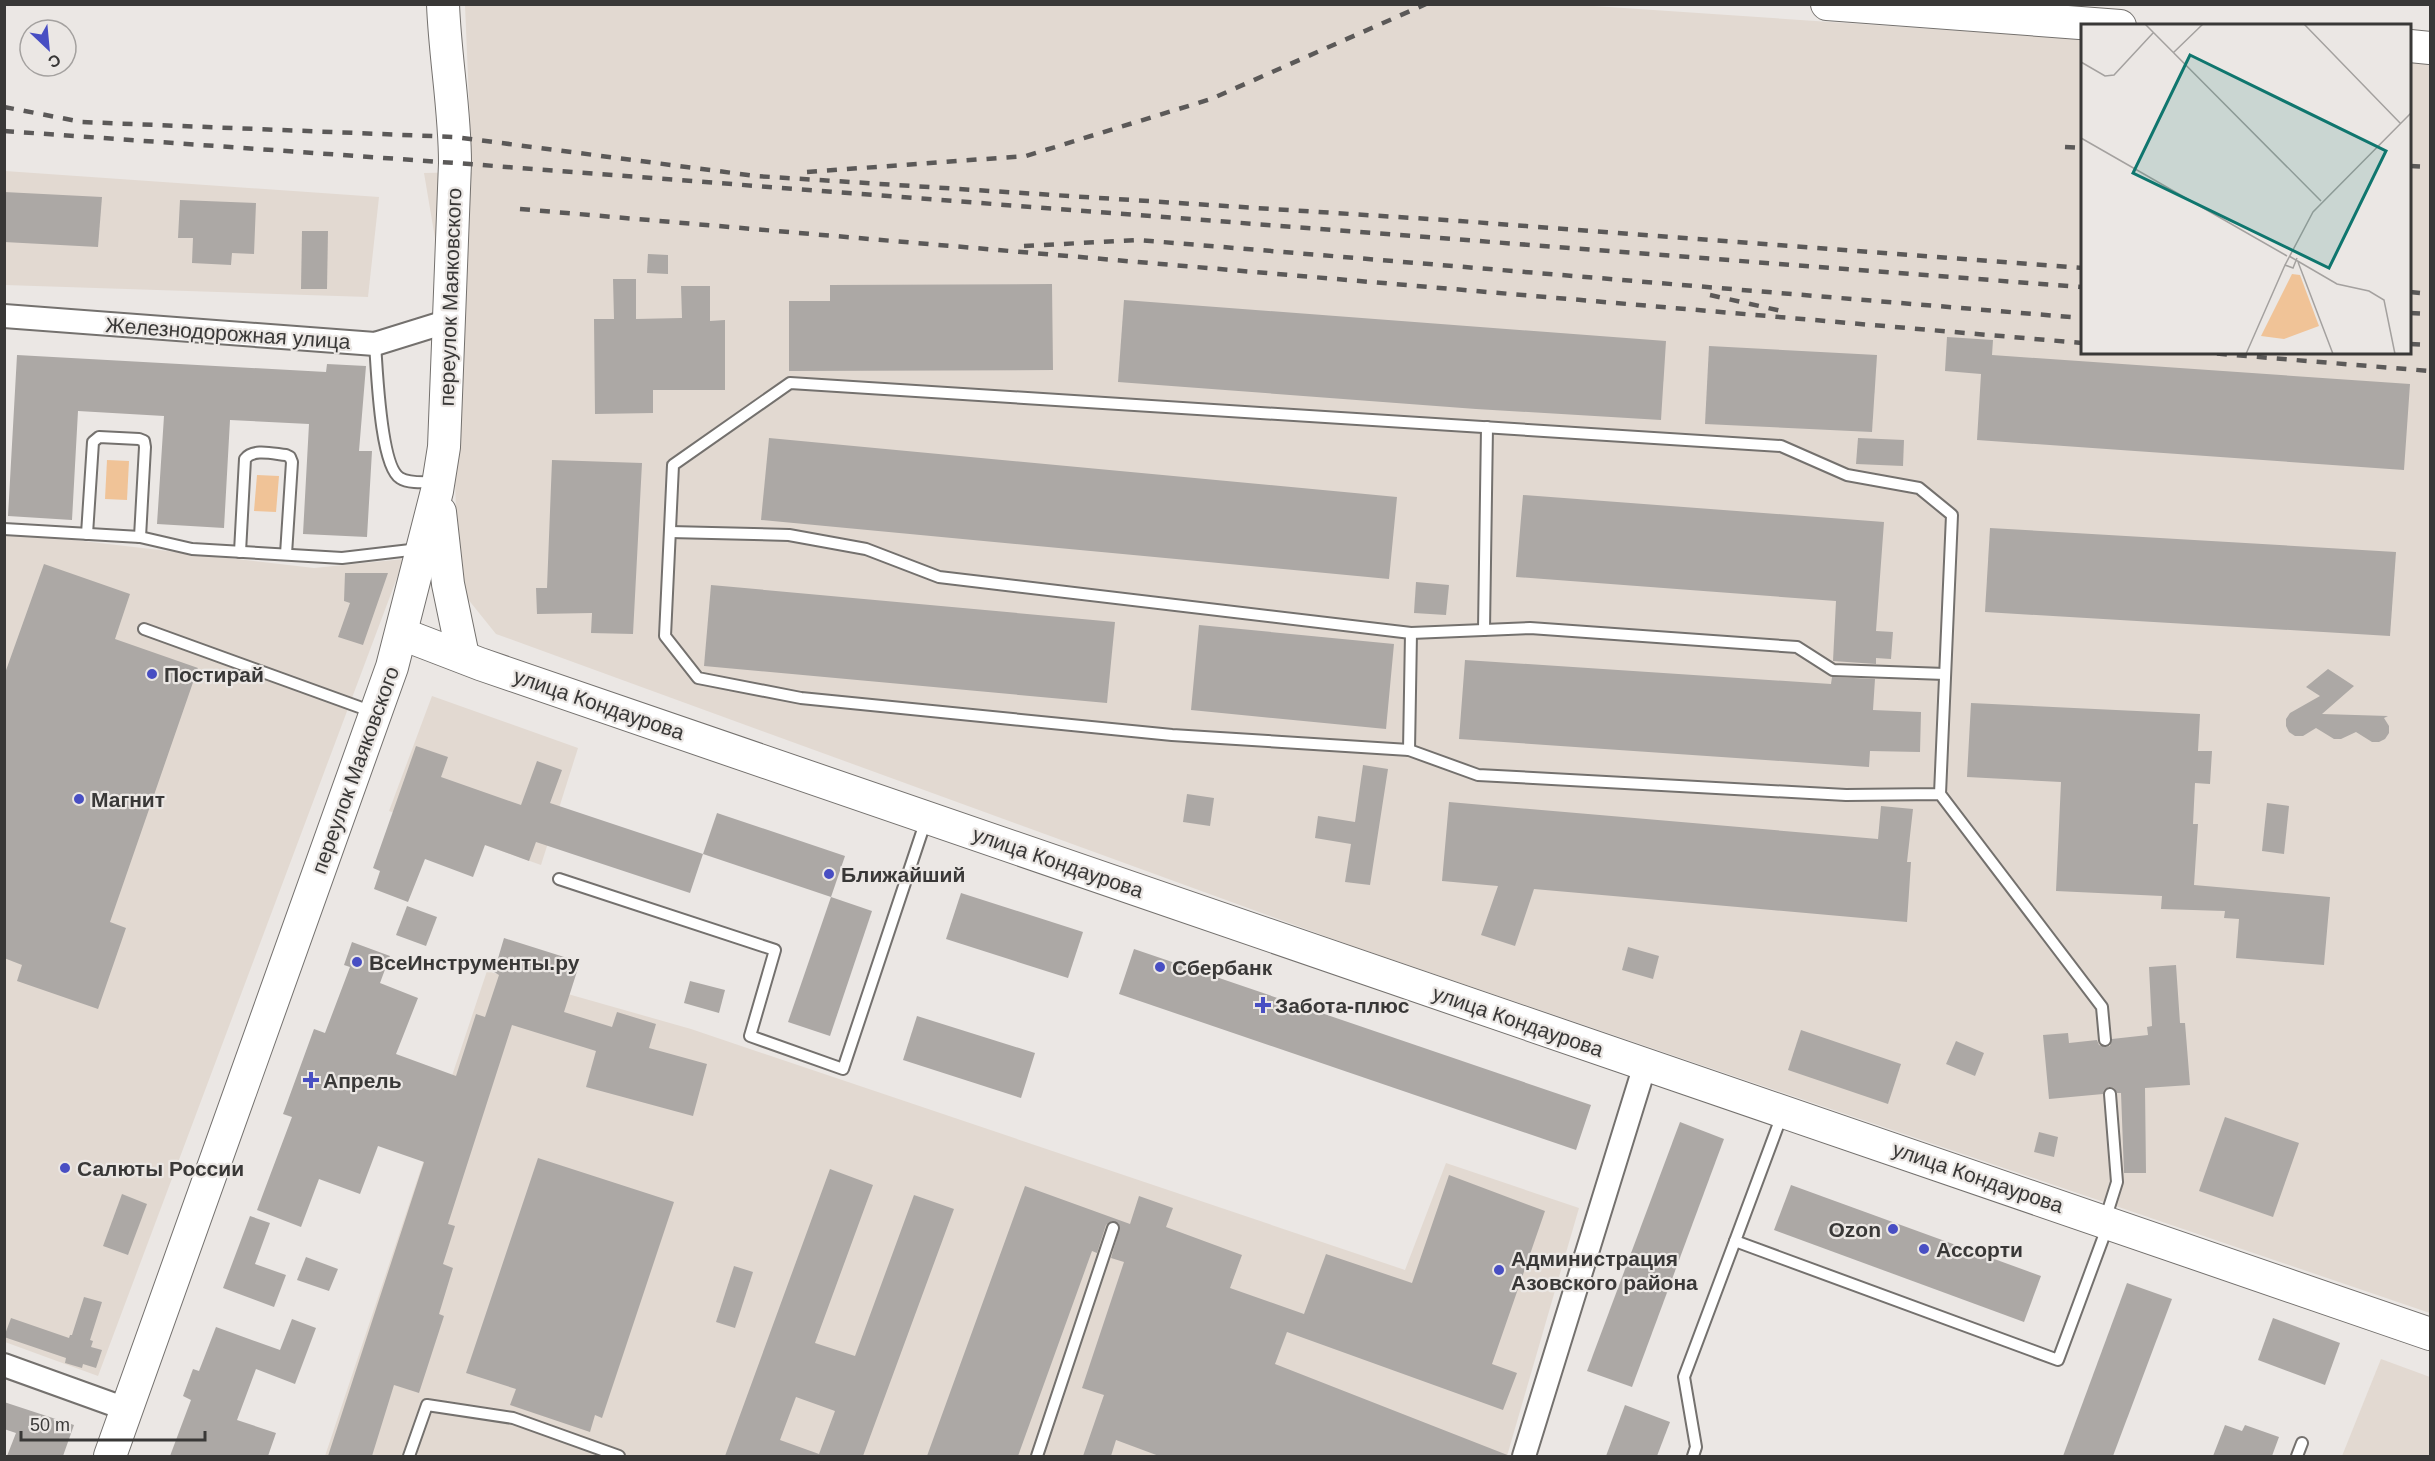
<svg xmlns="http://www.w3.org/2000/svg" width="2435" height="1461" viewBox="0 0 2435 1461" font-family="Arial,sans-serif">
<rect width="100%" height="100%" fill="#ebe7e4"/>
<g fill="#e2d9d1">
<path d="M 1564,4 L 2082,39 L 2082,352 L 2410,352 L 2410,58 L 2430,59 L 2430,1313 L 1355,947 L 496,634 L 459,588 L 449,321 L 424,173 L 472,172 L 465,5 Z"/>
<path d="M 5,171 L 379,197 L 368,297 L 5,285 Z"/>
<path d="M 5,532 L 314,568 L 404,559 L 98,1376 L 5,1342 Z"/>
<path d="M 432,696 L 578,748 L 541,865 L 389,811 Z"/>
<path d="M 487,971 L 691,1029 L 1405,1270 L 1446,1163 L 1579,1208 L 1507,1456 L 325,1456 Z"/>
<path d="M 2381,1359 L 2430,1377 L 2430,1456 L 2342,1456 Z"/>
</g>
<g fill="#f0c397">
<path d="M 107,460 L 129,461 L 127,500 L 105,499 Z"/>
<path d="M 257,475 L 279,476 L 276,512 L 254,511 Z"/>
</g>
<g fill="#aca8a5" fill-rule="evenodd">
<path d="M 4,192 L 102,197 L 98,247 L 4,242 Z"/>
<path d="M 180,200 L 256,203 L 254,254 L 232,253 L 231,265 L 192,263 L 193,238 L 178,238 Z"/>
<path d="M 302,231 L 328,231 L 327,289 L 301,289 Z"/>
<path d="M 648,254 L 668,255 L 668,274 L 647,273 Z"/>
<path d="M 613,279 L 636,279 L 636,319 L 682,318 L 681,286 L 710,286 L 710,321 L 725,320 L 725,390 L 653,390 L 653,413 L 595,414 L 594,319 L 614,319 Z"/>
<path d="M 1052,284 L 1053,370 L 789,371 L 789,301 L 830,301 L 830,285 Z"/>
<path d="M 1124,300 L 1666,341 L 1661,420 L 1476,409 L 1118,382 Z"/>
<path d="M 1947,337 L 1993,340 L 1992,355 L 2410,384 L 2404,470 L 1977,440 L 1981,374 L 1945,371 Z"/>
<path d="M 1709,346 L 1877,355 L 1872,432 L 1705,424 Z"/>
<path d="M 17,355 L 326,372 L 327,364 L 366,366 L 359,451 L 372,451 L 367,537 L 303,534 L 309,424 L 230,420 L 224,528 L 157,524 L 164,416 L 78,411 L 72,520 L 8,516 Z"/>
<path d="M 769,438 L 1397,497 L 1389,579 L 761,520 Z"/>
<path d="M 1858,438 L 1904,440 L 1903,466 L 1856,464 Z"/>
<path d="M 552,460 L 642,463 L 633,634 L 591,633 L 592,613 L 537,614 L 536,588 L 547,588 Z"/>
<path d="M 1523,495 L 1884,522 L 1876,631 L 1893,632 L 1891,659 L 1876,658 L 1876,664 L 1833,661 L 1836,601 L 1516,577 Z"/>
<path d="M 1990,528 L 2396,552 L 2390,636 L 1985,612 Z"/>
<path d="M 44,564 L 130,594 L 115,639 L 198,668 L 110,922 L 126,928 L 98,1009 L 17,981 L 22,965 L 4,958 L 4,676 Z"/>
<path d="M 345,573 L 388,573 L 363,645 L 338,637 L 350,603 L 344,601 Z"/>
<path d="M 1416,582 L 1449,585 L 1446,615 L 1414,613 Z"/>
<path d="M 711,585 L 1115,622 L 1107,703 L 704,666 Z"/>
<path d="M 1199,625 L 1394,644 L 1386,729 L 1191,710 Z"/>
<path d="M 1465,660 L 1831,684 L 1832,677 L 1875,679 L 1873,710 L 1921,712 L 1920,752 L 1870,751 L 1869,767 L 1459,739 Z"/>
<path d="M 2328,669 L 2354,686 L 2322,714 L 2388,716 L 2384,718 L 2389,726 L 2389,733 L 2385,739 L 2379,742 L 2372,742 L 2356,732 L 2341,739 L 2334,739 L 2316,728 L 2303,736 L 2295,736 L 2289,732 L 2286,726 L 2286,719 L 2290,713 L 2320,696 L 2306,687 Z"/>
<path d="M 1971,703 L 2200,714 L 2198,751 L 2212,751 L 2210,784 L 2195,783 L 2193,824 L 2198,824 L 2194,885 L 2330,897 L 2324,965 L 2236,958 L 2239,919 L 2224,918 L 2225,911 L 2161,909 L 2162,896 L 2056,891 L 2061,782 L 1967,777 Z"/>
<path d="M 416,746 L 448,757 L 441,777 L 521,805 L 537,761 L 562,770 L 550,803 L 703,854 L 690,893 L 536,842 L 529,861 L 485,845 L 473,877 L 425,859 L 408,902 L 374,889 L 380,871 L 373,868 Z"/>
<path d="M 1363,765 L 1388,769 L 1370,885 L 1345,882 L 1351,844 L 1315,838 L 1318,816 L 1355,822 Z"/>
<path d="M 1187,794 L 1214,798 L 1210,826 L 1183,822 Z"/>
<path d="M 1449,802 L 1878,839 L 1881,806 L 1913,809 L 1907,862 L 1911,862 L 1907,922 L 1534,889 L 1515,946 L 1481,935 L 1498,886 L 1442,881 Z"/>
<path d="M 2267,803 L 2289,806 L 2284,854 L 2262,851 Z"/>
<path d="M 717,813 L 845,856 L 831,897 L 703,854 Z"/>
<path d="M 961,893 L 1083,932 L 1068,978 L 946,939 Z"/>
<path d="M 831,897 L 872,911 L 830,1036 L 788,1022 Z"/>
<path d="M 407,906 L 437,917 L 426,946 L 396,935 Z"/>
<path d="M 504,938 L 580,962 L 564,1012 L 612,1027 L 617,1012 L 656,1024 L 649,1048 L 707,1064 L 693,1116 L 586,1087 L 596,1051 L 512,1025 L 448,1224 L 455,1226 L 443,1264 L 453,1268 L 439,1314 L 444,1316 L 419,1393 L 394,1385 L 372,1456 L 328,1456 L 424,1162 L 378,1146 L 360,1194 L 319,1179 L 301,1227 L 257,1210 L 292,1117 L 283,1114 L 314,1029 L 325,1033 L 350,967 L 344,965 L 352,942 L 390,956 L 380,983 L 418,998 L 396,1054 L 456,1076 L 476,1014 L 485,1017 L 499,975 L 494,972 Z"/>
<path d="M 1628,947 L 1659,956 L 1653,979 L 1622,970 Z"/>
<path d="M 1134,949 L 1591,1105 L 1576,1150 L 1119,994 Z"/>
<path d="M 2176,965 L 2180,1023 L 2185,1023 L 2190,1085 L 2145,1088 L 2146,1173 L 2124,1173 L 2121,1093 L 2117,1093 L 2114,1088 L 2109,1087 L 2104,1090 L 2103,1094 L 2049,1099 L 2043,1035 L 2068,1033 L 2069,1043 L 2097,1040 L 2099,1045 L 2105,1047 L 2110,1046 L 2112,1039 L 2148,1035 L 2147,1027 L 2152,1026 L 2149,967 Z"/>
<path d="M 690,981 L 725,990 L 719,1013 L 684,1003 Z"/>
<path d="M 917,1016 L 1035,1053 L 1021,1098 L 903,1060 Z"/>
<path d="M 1801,1030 L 1901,1064 L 1888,1104 L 1788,1070 Z"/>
<path d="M 1956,1041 L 1984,1053 L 1975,1076 L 1946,1064 Z"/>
<path d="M 2225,1117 L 2299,1143 L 2273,1217 L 2199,1191 Z"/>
<path d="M 1680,1122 L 1724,1139 L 1632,1387 L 1587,1371 Z"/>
<path d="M 2039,1132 L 2058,1137 L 2054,1157 L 2034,1152 Z"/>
<path d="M 538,1158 L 674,1202 L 602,1418 L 595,1415 L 590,1432 L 510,1405 L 516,1389 L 466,1373 Z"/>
<path d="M 830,1169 L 873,1185 L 815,1343 L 855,1356 L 914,1195 L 954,1209 L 863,1456 L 725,1456 ZM 796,1397 L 835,1411 L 819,1454 L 780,1440 Z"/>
<path d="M 1449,1175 L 1545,1211 L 1492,1364 L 1517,1373 L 1503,1410 L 1287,1332 L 1275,1364 L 1510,1456 L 1159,1456 L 1116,1440 L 1111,1456 L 1083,1456 L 1104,1395 L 1082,1388 L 1124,1262 L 1111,1258 L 1120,1227 L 1118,1223 L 1112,1221 L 1106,1225 L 1097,1253 L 1092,1251 L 1018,1456 L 927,1456 L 1025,1186 L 1130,1224 L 1139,1196 L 1173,1208 L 1166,1227 L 1242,1255 L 1230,1288 L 1304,1314 L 1326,1254 L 1412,1283 Z"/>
<path d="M 1791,1185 L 2041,1276 L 2024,1322 L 1774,1230 Z"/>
<path d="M 122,1194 L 147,1204 L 128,1255 L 103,1246 Z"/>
<path d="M 250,1216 L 270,1223 L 255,1264 L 286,1275 L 274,1307 L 223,1288 Z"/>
<path d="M 306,1257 L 338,1269 L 329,1291 L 297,1280 Z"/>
<path d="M 734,1266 L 753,1272 L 735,1328 L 716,1322 Z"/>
<path d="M 2127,1283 L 2172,1299 L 2113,1456 L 2063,1456 Z"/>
<path d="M 84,1297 L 102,1302 L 90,1340 L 93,1341 L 91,1347 L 102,1350 L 96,1368 L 83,1364 L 82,1368 L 65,1363 L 66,1358 L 4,1337 L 11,1318 L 69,1338 L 70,1335 L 72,1335 Z"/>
<path d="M 2273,1318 L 2340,1343 L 2325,1385 L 2258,1360 Z"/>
<path d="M 292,1319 L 316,1328 L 295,1384 L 256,1369 L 237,1420 L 276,1433 L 268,1456 L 170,1456 L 191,1400 L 183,1396 L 193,1369 L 199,1371 L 216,1327 L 280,1350 Z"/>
<path d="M 4,1402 L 74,1425 L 63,1456 L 7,1456 L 16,1433 L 4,1429 Z"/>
<path d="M 1625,1405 L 1670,1422 L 1657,1456 L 1606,1456 Z"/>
<path d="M 2225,1425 L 2242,1431 L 2245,1425 L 2279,1437 L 2272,1456 L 2213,1456 Z"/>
</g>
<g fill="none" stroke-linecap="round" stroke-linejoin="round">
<g stroke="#74716e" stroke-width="14">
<g id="lane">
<path d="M 375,344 C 377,368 380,466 400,478 C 409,484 427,482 437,482"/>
<path d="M 4,529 L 140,537 L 192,549 L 342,558 L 419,549"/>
<path d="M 670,532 L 789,535 L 866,549 L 939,577 L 1411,633 L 1409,750"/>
<path d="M 87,534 L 93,442 L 99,437 L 139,439 L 144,441 L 145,447 L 140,537"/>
<path d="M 240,552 L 245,459 C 253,448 274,454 286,455 L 290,457 L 292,462 L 286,554"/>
<path d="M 144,629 L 373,712"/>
<path d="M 1484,630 L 1487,427"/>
<path d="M 1411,633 L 1530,628 L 1797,647 L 1833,670 L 1945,674"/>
<path d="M 1940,794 L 1846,795 L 1478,775 L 1409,750 L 1172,735 L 801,698 L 698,678 L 665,636 L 673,465 L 790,383 L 1781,446 L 1847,475 L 1919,488 L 1952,515 L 1940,794 L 2102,1007 L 2105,1040"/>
<path d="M 559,879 L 775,950 L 750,1036 L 843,1069 L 926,820"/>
<path d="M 1782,1115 L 1735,1241 L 2058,1360 L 2108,1225"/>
<path d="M 2105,1220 L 2117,1182 L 2110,1094"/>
<path d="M 409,1456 L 427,1405 L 513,1418 L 619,1456"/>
<path d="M 1037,1456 L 1113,1228"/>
<path d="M 1693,1456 L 1696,1447 L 1684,1377 L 1735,1241"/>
<path d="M 2297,1456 L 2302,1443"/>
</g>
</g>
<g stroke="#74716e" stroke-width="26">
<g id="street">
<path d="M 4,316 L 375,344 L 449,321"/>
<path d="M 4,1365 L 126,1409"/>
<path d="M 1524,1456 L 1645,1065"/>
</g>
</g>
<g stroke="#74716e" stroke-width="34">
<g id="secondary">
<path d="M 1827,4 L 2120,26"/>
<path d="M 2410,46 L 2430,48"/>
<path d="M 440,512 L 448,584 L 463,656"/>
<path d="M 402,634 L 480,664 L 2430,1334"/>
<path d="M 110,1456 L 392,667 L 437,491 L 444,447 L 455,163 C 455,110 445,57 443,4"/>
</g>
</g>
<use href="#lane" stroke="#fff" stroke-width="10"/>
<use href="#street" stroke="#fff" stroke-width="22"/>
<use href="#secondary" stroke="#fff" stroke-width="32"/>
<g stroke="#5b5958" stroke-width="4.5" stroke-dasharray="10 10" stroke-linecap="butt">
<path d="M 4,107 L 82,122 L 455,137 L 756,176 L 1460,221 L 2082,268"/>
<path d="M 4,131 L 455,163 L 2082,287"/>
<path d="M 2065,147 L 2082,148"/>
<path d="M 2410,166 L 2430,167"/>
<path d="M 807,172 L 1026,156 L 1211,99 L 1426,4"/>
<path d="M 520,209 L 2082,343"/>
<path d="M 1024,246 L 1138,240 L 2082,318"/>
<path d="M 2410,292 L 2430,294"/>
<path d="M 1710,295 L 1786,312"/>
<path d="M 2410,313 L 2430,314"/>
<path d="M 2410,344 L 2430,345"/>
<path d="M 2197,352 L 2430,371"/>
</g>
</g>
<g fill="#484ec3" stroke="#ebe7e4" stroke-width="2">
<circle cx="152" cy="674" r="6"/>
<circle cx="79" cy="799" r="6"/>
<circle cx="829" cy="874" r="6"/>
<circle cx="357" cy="962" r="6"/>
<circle cx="1160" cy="967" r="6"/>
<path d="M1260 996h6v6h6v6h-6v6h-6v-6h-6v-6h6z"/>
<path d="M308 1071h6v6h6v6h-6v6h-6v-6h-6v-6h6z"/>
<circle cx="65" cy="1168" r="6"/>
<circle cx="1893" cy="1229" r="6"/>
<circle cx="1924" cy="1249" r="6"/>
<circle cx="1499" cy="1270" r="6"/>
</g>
<g text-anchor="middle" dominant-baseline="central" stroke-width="4.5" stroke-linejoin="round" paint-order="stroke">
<g font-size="21" fill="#393837" stroke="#ebe7e4">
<text transform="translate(450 297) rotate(-88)">переулок Маяковского</text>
<text transform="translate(228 333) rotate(4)">Железнодорожная улица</text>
<text transform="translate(599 704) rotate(19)">улица Кондаурова</text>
<text transform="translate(355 770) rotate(-70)">переулок Маяковского</text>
<text transform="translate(1058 862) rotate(19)">улица Кондаурова</text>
<text transform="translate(1518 1021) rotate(19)">улица Кондаурова</text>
<text transform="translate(1978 1177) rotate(19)">улица Кондаурова</text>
</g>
<g font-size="21" font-weight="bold" fill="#393837" stroke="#ebe7e4" text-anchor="start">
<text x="164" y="674">Постирай</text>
<text x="91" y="799">Магнит</text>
<text x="841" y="874">Ближайший</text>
<text x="369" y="962">ВсеИнструменты.ру</text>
<text x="1172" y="967">Сбербанк</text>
<text x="1275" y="1005">Забота-плюс</text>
<text x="323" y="1080">Апрель</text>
<text x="77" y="1168">Салюты России</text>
<text x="1881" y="1229" text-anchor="end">Ozon</text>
<text x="1936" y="1249">Ассорти</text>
<text x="1511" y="1258">Администрация<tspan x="1511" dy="24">Азовского района</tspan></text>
</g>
</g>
<g transform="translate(2081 24)">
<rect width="330" height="330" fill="#ebe7e4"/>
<path d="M 211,250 L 219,251 L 238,302 L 203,315 L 180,312 Z" fill="#f0c397"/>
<path fill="none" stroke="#a4a19f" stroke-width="1.5" d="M 64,0 L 240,177M 223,0 L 320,100M 92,29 L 122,0M 0,38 L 24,52 L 33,51 L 72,9M 0,114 L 206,232M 208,232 L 256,260 L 288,267 L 303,276 L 314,330M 216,234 L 212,244 L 204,241 L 232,188 L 330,89M 217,238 L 252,330M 165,330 L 204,241"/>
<path fill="#0f766e" fill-opacity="0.15" stroke="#0f766e" stroke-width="3" d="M 109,31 L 305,127 L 248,244 L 52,149 Z"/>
<rect width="330" height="330" fill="none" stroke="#393837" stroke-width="3"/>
</g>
<rect width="2435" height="1461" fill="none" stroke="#393837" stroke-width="12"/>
<g transform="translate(48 48) rotate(154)"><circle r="28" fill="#ebe7e4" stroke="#a4a19f" stroke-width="1.5"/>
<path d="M0-4.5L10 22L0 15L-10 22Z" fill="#484ec3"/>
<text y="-9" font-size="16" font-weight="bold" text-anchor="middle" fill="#393837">С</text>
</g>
<path d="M21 1431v9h184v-9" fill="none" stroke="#393837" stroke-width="3"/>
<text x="30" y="1431" font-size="18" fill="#393837" stroke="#ebe7e4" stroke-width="4.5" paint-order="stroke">50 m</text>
</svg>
